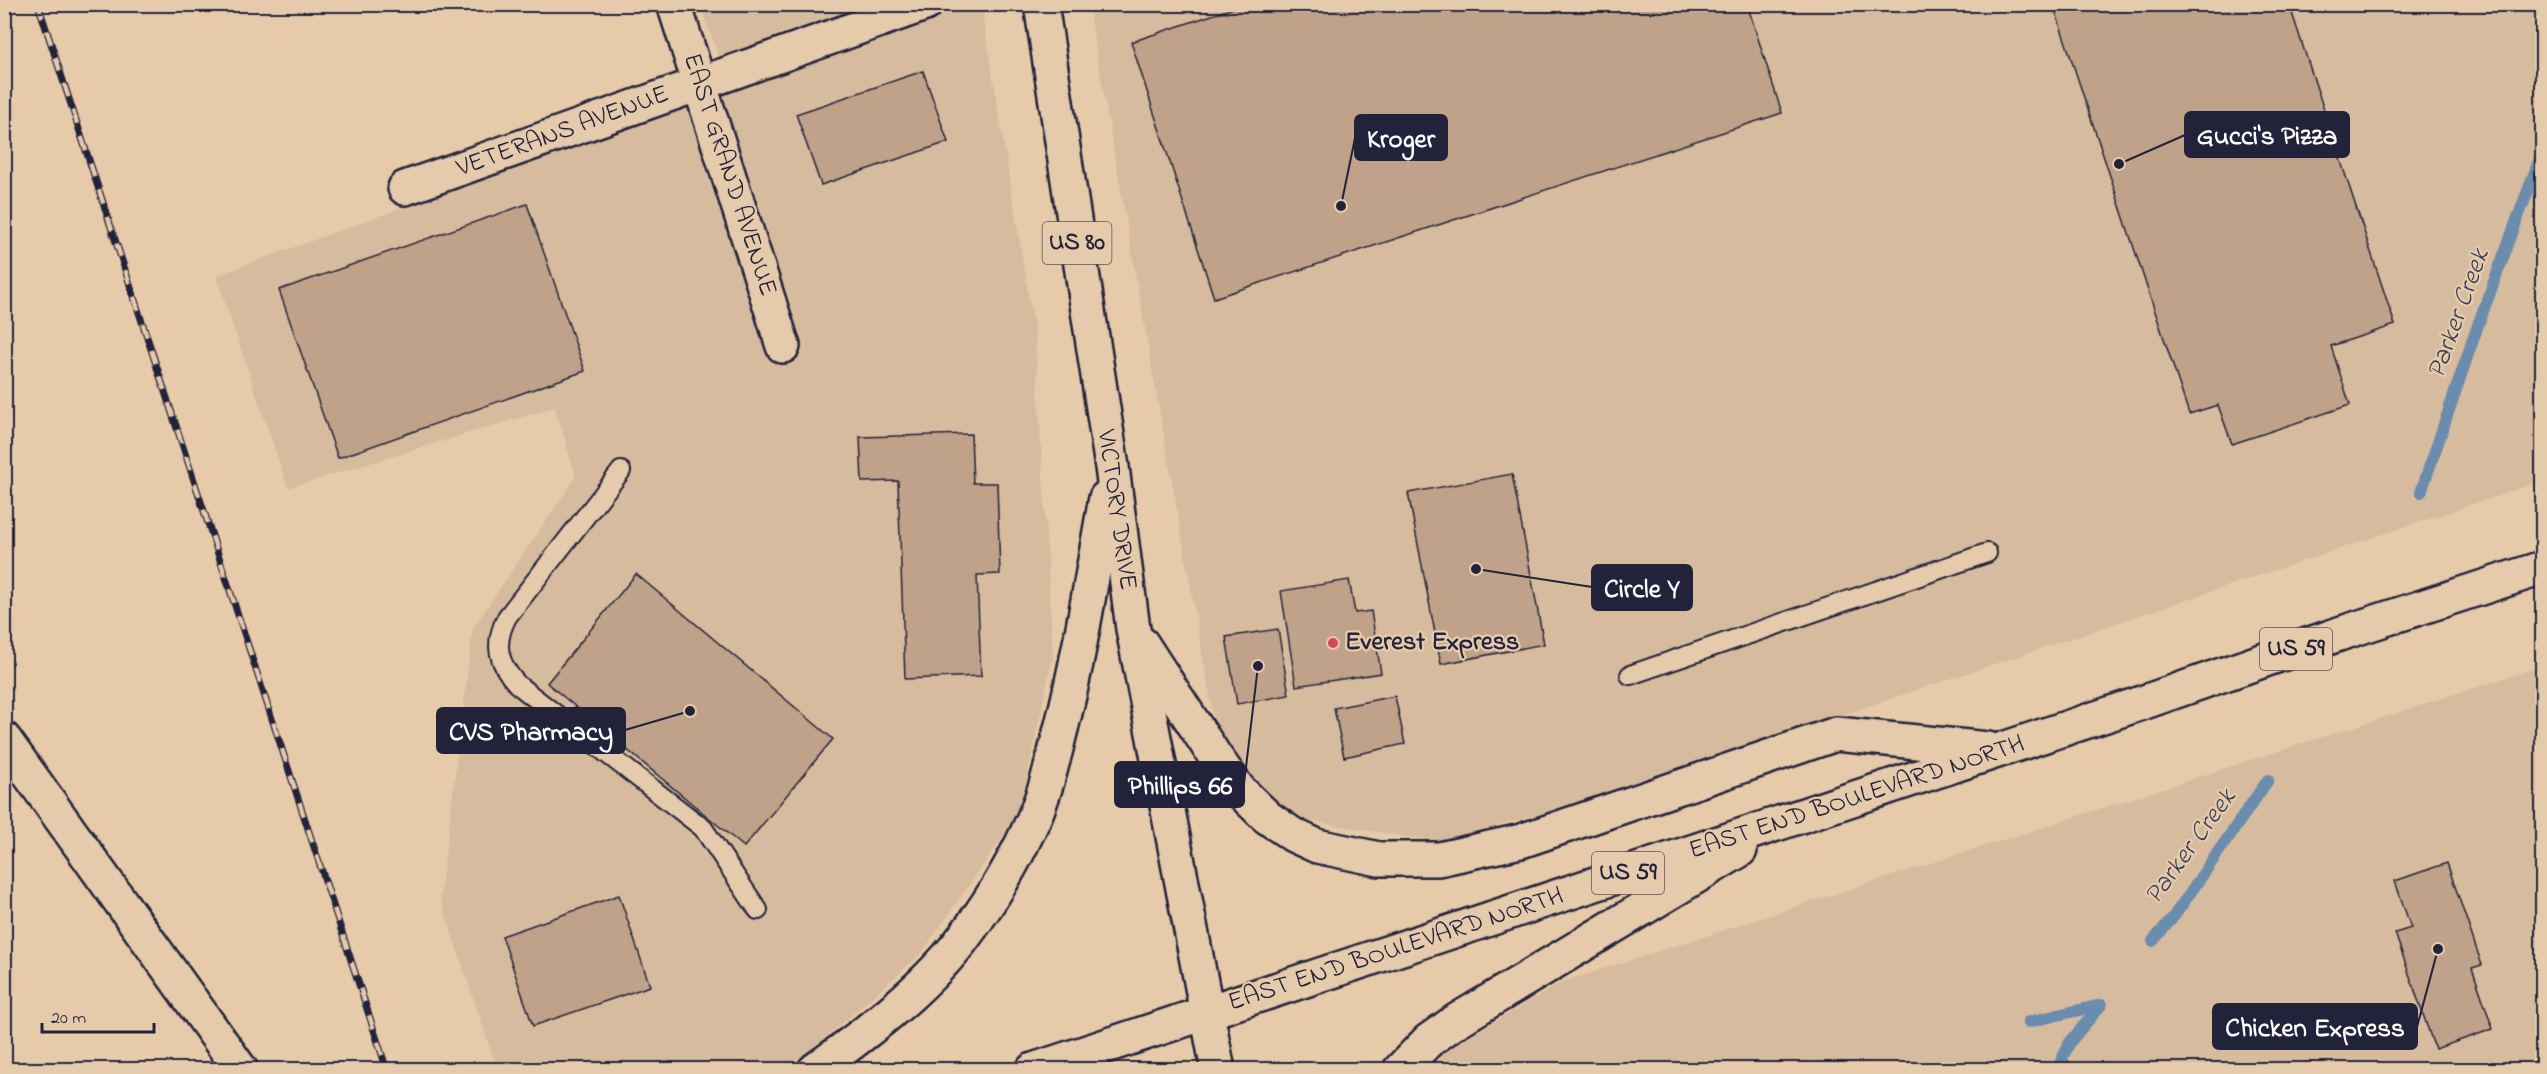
<svg xmlns="http://www.w3.org/2000/svg" width="2547" height="1074" viewBox="0 0 2547 1074" font-family="'Indie Flower',sans-serif">
<rect width="100%" height="100%" fill="#e7caaa"/>
<filter id="ink" filterUnits="userSpaceOnUse"><feTurbulence type="fractalNoise" baseFrequency=".0167" numOctaves="2"/><feDisplacementMap in="SourceGraphic" scale="12" xChannelSelector="R" yChannelSelector="G"/><feConvolveMatrix kernelMatrix="1 2 1 2 8 2 1 2 1" color-interpolation-filters="sRGB"/></filter>
<g filter="url(#ink)">
<g fill="#d7bb9e">
<path d="M 700,5 L 981,5 L 1035,334 L 1053,656 L 1019,814 L 921,954 L 790,1069 L 497,1069 L 440,898 L 473,628 L 576,477 L 555,407 L 288,488 L 216,276 L 730,87 Z"/>
<path d="M 1088,5 L 2542,5 L 2542,481 L 1579,803 L 1437,842 L 1286,817 L 1216,731 Z"/>
<path d="M 2542,666 L 2542,1069 L 1431,1070 L 1447,1049 L 1563,982 Z"/>
</g>
<g fill="none" stroke-linecap="round" stroke-linejoin="round">
<g stroke="#6a8dae" stroke-width="12">
<path d="M 2421,492 L 2479,322 L 2542,153"/>
<path d="M 2153,941 L 2174,916 L 2268,780"/>
<path d="M 2028,1022 L 2101,1005"/>
<path d="M 2057,1070 L 2070,1042 L 2101,1005"/>
</g>
</g>
<g fill="#bfa289" stroke="#22223b" stroke-width="1.5">
<path d="M 1245,4 L 1747,4 L 1782,113 L 1214,298 L 1131,42 Z"/>
<path d="M 1857,4 L 1877,4 L 1859,11 Z"/>
<path d="M 2053,4 L 2289,4 L 2395,325 L 2331,346 L 2350,405 L 2232,444 L 2218,405 L 2189,414 Z"/>
<path d="M 923,71 L 948,142 L 821,185 L 796,114 Z"/>
<path d="M 527,204 L 585,371 L 338,458 L 279,290 Z"/>
<path d="M 971,434 L 973,483 L 997,483 L 1000,574 L 977,575 L 981,676 L 905,679 L 898,481 L 862,482 L 860,437 Z"/>
<path d="M 1512,474 L 1544,644 L 1441,664 L 1408,493 Z"/>
<path d="M 636,574 L 833,739 L 744,847 L 547,683 Z"/>
<path d="M 1349,580 L 1355,613 L 1371,611 L 1381,673 L 1296,686 L 1281,591 Z"/>
<path d="M 1278,629 L 1289,695 L 1237,704 L 1226,637 Z"/>
<path d="M 1395,696 L 1405,744 L 1344,757 L 1334,708 Z"/>
<path d="M 2447,863 L 2482,965 L 2472,968 L 2493,1029 L 2435,1049 L 2395,933 L 2411,928 L 2395,881 Z"/>
<path d="M 619,895 L 650,986 L 533,1026 L 502,936 Z"/>
</g>
<g fill="none" stroke-linecap="round" stroke-linejoin="round">
<g stroke="#22223b" stroke-width="22">
<g id="lane">
<path d="M 621,471 L 507,617 C 493,644 498,664 518,685 L 703,828 L 758,910"/>
<path d="M 1630,675 L 1987,553"/>
</g>
</g>
<g stroke="#22223b" stroke-width="38">
<g id="street">
<path d="M 674,4 L 783,346"/>
<path d="M 405,188 L 925,4"/>
<path d="M 4,739 L 241,1070"/>
</g>
</g>
<g stroke="#22223b" stroke-width="38">
<g id="highway">
<path d="M 1041,4 L 1112,467 L 1133,629 L 1218,1070"/>
<path d="M 1142,644 L 1216,758 L 1239,790 L 1267,817 L 1293,835 L 1317,846 L 1379,859 L 1439,859 L 1521,841 L 1836,734 L 1988,749"/>
<path d="M 815,1070 C 866,1033 922,991 961,941 C 987,907 1011,868 1029,829 C 1045,796 1053,760 1062,725 C 1081,650 1092,574 1106,498"/>
<path d="M 1033,1070 L 2136,705 L 2339,634 L 2542,568"/>
<path d="M 1400,1070 L 1428,1041 L 1456,1021 L 1740,850"/>
</g>
</g>
<use href="#lane" stroke="#e5caac" stroke-width="18"/>
<use href="#street" stroke="#e5caac" stroke-width="33"/>
<use href="#highway" stroke="#e5caac" stroke-width="33"/>
<g stroke="#22223b" stroke-width="7">
<path id="rail" d="M 38,4 L 387,1070"/>
</g>
<use href="#rail" stroke="#e5caac" stroke-width="4.5" stroke-dasharray="14" stroke-linecap="butt"/>
</g>
</g>
<circle fill="#d1495b" stroke="#e5caac" stroke-width="2" cx="1333" cy="643" r="6"/>
<g text-anchor="middle" dominant-baseline="central" stroke-width="4.5" stroke-linejoin="round" paint-order="stroke">
<g fill="#e5caac" stroke="#5c545d" stroke-width="1.5">
<rect x="1042.5" y="222" width="69" height="42" rx="4.5"/>
<rect x="2260" y="628" width="72" height="42" rx="4.5"/>
<rect x="1592" y="852" width="72" height="42" rx="4.5"/>
</g>
<g font-size="24" font-weight="bold" fill="#22223b">
<text x="1077" y="243">US 80</text>
<text x="2296" y="649">US 59</text>
<text x="1628" y="873">US 59</text>
</g>
<g font-size="26" fill="#22223b" stroke="#e5caac">
<text transform="translate(563 132) rotate(-20)">VETERANS AVENUE</text>
<text transform="translate(729 175) rotate(72)">EAST GRAND AVENUE</text>
<text transform="translate(1116 510) rotate(82)">VICTORY DRIVE</text>
<text transform="translate(1857 798) rotate(-18)">EAST END BOULEVARD NORTH</text>
<text transform="translate(1396 950) rotate(-18)">EAST END BOULEVARD NORTH</text>
</g>
<g font-size="26" font-weight="bold" fill="#22223b" stroke="#e5caac" text-anchor="start">
<text x="1345" y="643">Everest Express</text>
</g>
<g font-size="27" font-style="italic" fill="#343d58" stroke="#e5caac">
<text transform="translate(2459 314) rotate(-70)">Parker Creek</text>
<text transform="translate(2191 847) rotate(-54)">Parker Creek</text>
</g>
</g>
<path fill="none" stroke="#22223b" stroke-width="2" d="M2119 164L2185 135M1341 206L1355 138M1476 569L1592 587M690 711L625 730M1258 666L1244 784M2438 949L2417 1027"/>
<g fill="#22223b" stroke="#e5caac" stroke-width="2">
<circle cx="2119" cy="164" r="6"/>
<circle cx="1341" cy="206" r="6"/>
<circle cx="1476" cy="569" r="6"/>
<circle cx="690" cy="711" r="6"/>
<circle cx="1258" cy="666" r="6"/>
<circle cx="2438" cy="949" r="6"/>
</g>
<g fill="#22223b" stroke="#22223b" stroke-width="2">
<rect x="2185" y="112" width="164" height="45" rx="6"/>
<rect x="1355" y="115" width="92" height="45" rx="6"/>
<rect x="1592" y="565" width="100" height="45" rx="6"/>
<rect x="437" y="708" width="188" height="45" rx="6"/>
<rect x="1115" y="762" width="129" height="45" rx="6"/>
<rect x="2213" y="1004" width="204" height="45" rx="6"/>
</g>
<g font-size="27" text-anchor="middle" font-weight="bold" fill="#fff">
<text x="2267" y="144">Gucci's Pizza</text>
<text x="1401" y="147">Kroger</text>
<text x="1642" y="597">Circle Y</text>
<text x="531" y="740">CVS Pharmacy</text>
<text x="1180" y="794">Phillips 66</text>
<text x="2315" y="1036">Chicken Express</text>
</g>
<rect width="2547" height="1074" fill="none" stroke="#e5caac" stroke-width="24"/>
<rect x="12" y="12" width="2523" height="1050" fill="none" stroke="#22223b" stroke-width="2" filter="url(#ink)"/>
<path d="M42 1023v9h112v-9" fill="none" stroke="#22223b" stroke-width="3"/>
<text x="51" y="1023" font-size="18" fill="#22223b" stroke="#e5caac" stroke-width="4.5" paint-order="stroke">20 m</text>
</svg>
